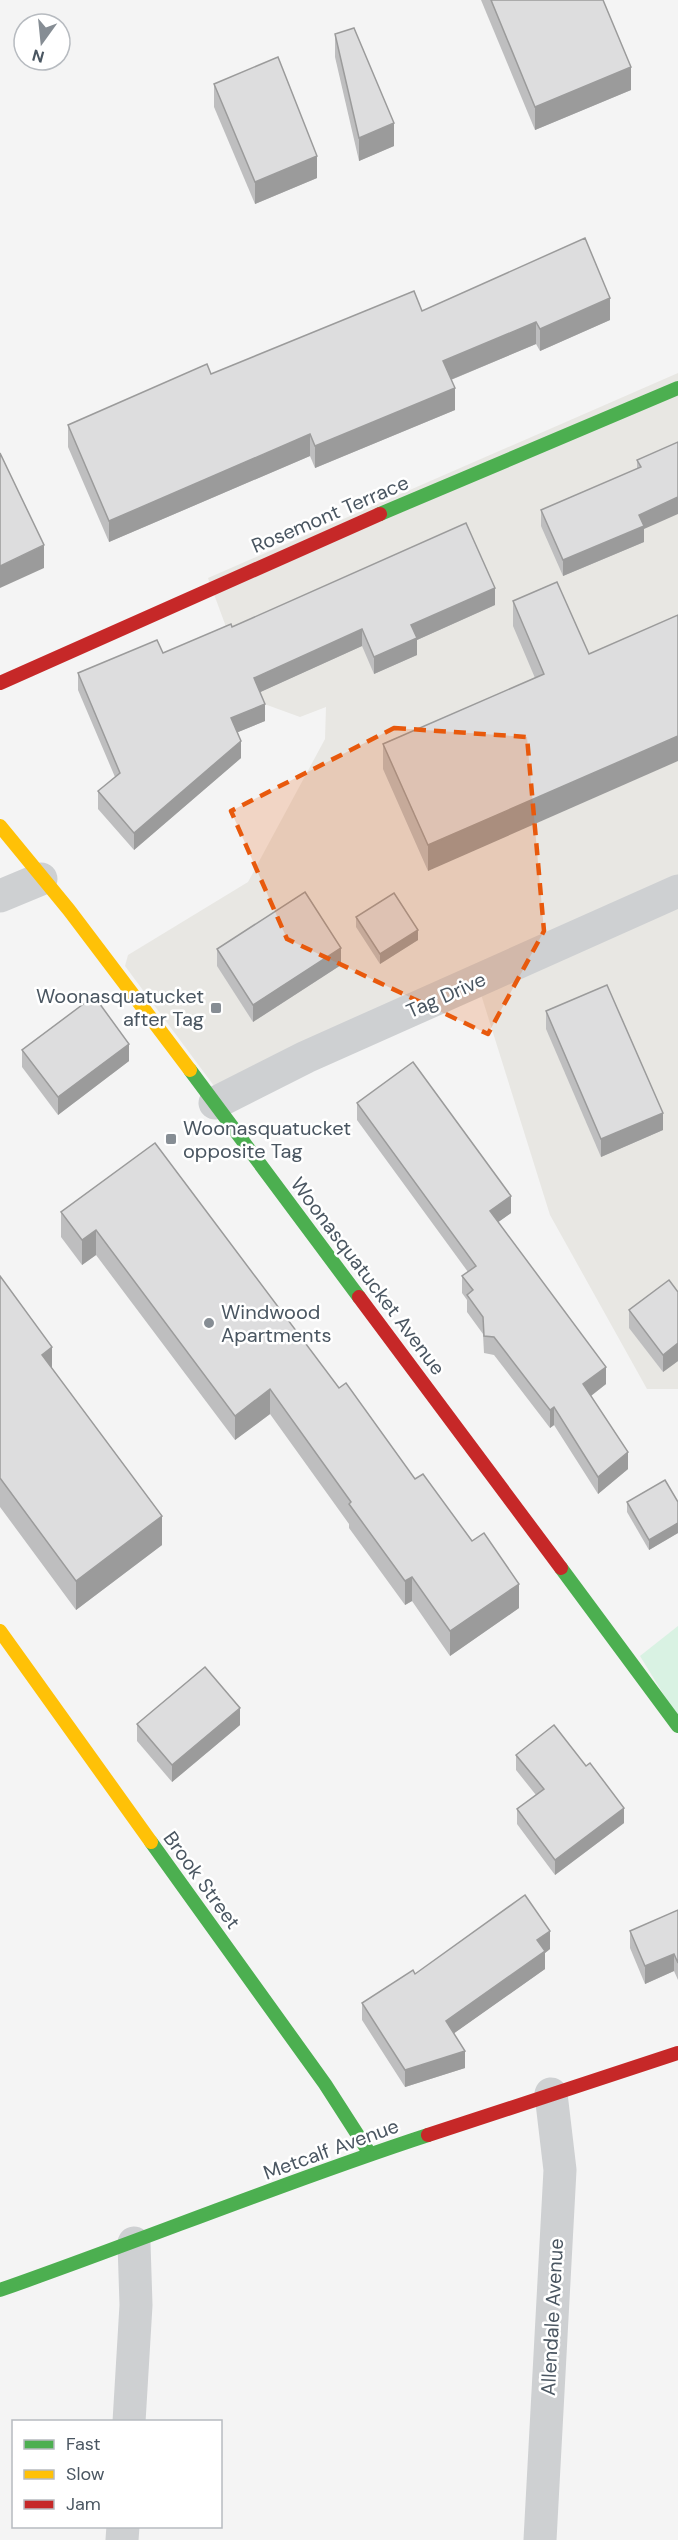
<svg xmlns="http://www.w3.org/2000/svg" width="678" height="2540" viewBox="0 0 678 2540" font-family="'DM Sans',sans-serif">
<rect width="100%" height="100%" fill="#f4f4f4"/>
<path fill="#e8e7e3" d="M 678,373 L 678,1389 L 647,1389 L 550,1215 L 479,988 L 220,1094 L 125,966 L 128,955 L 248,882 L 325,739 L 326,707 L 300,717 L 253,700 L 208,578 Z"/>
<path fill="#d9f2e3" d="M 678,1626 L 678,1718 L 640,1656 Z"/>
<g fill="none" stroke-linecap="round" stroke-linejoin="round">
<g stroke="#ced0d2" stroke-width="33">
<path d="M 0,896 L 41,879"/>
<path d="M 215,1103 L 306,1057 L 678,891"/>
<path d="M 129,2422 L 136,2305 L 134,2243"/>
<path d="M 122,2540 L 123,2526"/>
<path d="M 540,2540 L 560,2170 L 551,2094"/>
</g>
<g stroke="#4caf50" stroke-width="14">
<path d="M 380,514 L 678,388"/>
<path d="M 190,1070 L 359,1297"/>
<path d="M 561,1568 L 678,1726"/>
<path d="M 151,1842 L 325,2084 L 370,2154"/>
<path d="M 0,2290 C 143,2240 284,2182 428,2135"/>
</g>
<g stroke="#ffc107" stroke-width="14">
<path d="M 0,826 L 69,910 L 190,1070"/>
<path d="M 0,1631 L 151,1842"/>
</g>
<g stroke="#c62828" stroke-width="14">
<path d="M 0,683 L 380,514"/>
<path d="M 359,1297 L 561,1568"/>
<path d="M 428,2135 L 678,2053"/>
</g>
</g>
<g fill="#bebebf">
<path d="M 481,0 L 603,0 L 631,90 L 535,130 Z"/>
<path d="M 335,34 L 394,146 L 359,161 L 335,57 Z"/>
<path d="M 214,84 L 317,178 L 255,204 L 214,107 Z"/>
<path d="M 422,311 L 610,320 L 540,351 L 536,344 L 451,380 L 455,410 L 315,468 L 310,456 L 109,542 L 68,447 L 68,425 L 211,374 Z"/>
<path d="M 678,442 L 644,529 L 644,542 L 563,576 L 541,526 L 541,510 L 637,469 L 637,460 Z"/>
<path d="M 513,601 L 589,654 L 428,871 L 383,769 L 383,744 L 535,678 L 513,626 Z"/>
<path d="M 495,605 L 417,640 L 417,655 L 374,674 L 362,646 L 260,692 L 265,721 L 238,732 L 241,758 L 134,850 L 98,809 L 98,791 L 115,777 L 78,690 L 78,673 L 163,653 L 232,627 Z"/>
<path d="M 356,917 L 418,940 L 380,964 L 356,927 Z"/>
<path d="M 217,949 L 341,965 L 253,1022 L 217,966 Z"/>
<path d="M 546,1011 L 663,1130 L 601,1157 L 546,1029 Z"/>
<path d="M 22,1050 L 129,1061 L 58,1115 L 22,1067 Z"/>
<path d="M 357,1103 L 511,1213 L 498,1222 L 606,1384 L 591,1396 L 628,1469 L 598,1494 L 554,1425 L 550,1428 L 494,1355 L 484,1353 L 483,1334 L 467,1312 L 467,1300 L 462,1293 L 462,1276 L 468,1272 L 357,1120 Z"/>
<path d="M 155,1143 L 339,1388 L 415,1479 L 519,1608 L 450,1656 L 412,1601 L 405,1605 L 349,1528 L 349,1524 L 270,1414 L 235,1440 L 96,1255 L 82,1265 L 61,1237 L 61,1212 Z"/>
<path d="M 0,1276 L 52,1369 L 162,1545 L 76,1610 L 0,1507 Z"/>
<path d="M 678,1292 L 678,1361 L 663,1372 L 629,1328 L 629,1310 Z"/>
<path d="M 627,1502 L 678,1502 L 678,1533 L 649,1550 L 627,1512 Z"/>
<path d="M 137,1724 L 240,1725 L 172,1782 L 137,1741 Z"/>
<path d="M 516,1755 L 624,1823 L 555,1875 L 517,1824 L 517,1809 L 536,1795 L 516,1770 Z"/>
<path d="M 678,1910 L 678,1980 L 674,1971 L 645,1984 L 630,1948 L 630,1931 Z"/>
<path d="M 550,1949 L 545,1953 L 545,1969 L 454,2033 L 465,2068 L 405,2087 L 362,2020 L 362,2003 L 415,1974 Z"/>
</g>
<g fill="#9b9b9b">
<path d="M 631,67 L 631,90 L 535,130 L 535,107 Z"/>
<path d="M 394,123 L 394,146 L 359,161 L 359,138 Z"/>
<path d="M 317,156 L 317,178 L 255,204 L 255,182 Z"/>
<path d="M 610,298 L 610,320 L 540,351 L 540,329 Z"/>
<path d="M 536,322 L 536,344 L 443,383 L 443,361 Z"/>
<path d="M 455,388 L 455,410 L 315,468 L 315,446 Z"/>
<path d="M 310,434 L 310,456 L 109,542 L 109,521 Z"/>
<path d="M 678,497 L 678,514 L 644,529 L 644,542 L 563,576 L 563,560 L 639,515 Z"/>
<path d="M 44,545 L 44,568 L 0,588 L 0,566 Z"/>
<path d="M 495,588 L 495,605 L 417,640 L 417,655 L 374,674 L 374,657 L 411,625 Z"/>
<path d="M 362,629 L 362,646 L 254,695 L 254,678 Z"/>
<path d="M 265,704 L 265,721 L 231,735 L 231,718 Z"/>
<path d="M 678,736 L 678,761 L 428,871 L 428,845 Z"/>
<path d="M 241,741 L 241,758 L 134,850 L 134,833 Z"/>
<path d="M 418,930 L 418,940 L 380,964 L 380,954 Z"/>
<path d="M 341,948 L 341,965 L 253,1022 L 253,1005 Z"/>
<path d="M 129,1044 L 129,1061 L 58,1115 L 58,1097 Z"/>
<path d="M 663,1113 L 663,1130 L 601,1157 L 601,1139 Z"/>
<path d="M 511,1196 L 511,1213 L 490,1228 L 490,1211 Z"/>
<path d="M 96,1230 L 96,1255 L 82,1265 L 82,1240 Z"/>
<path d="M 678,1343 L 678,1361 L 663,1372 L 663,1355 Z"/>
<path d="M 52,1347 L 52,1376 L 42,1355 Z"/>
<path d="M 606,1367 L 606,1384 L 583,1402 L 583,1384 Z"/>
<path d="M 270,1389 L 270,1414 L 235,1440 L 235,1416 Z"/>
<path d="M 554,1407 L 554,1425 L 550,1428 L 550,1410 Z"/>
<path d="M 628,1452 L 628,1469 L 598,1494 L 598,1477 Z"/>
<path d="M 162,1516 L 162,1545 L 76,1610 L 76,1581 Z"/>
<path d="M 678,1523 L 678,1533 L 649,1550 L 649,1540 Z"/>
<path d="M 412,1577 L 412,1601 L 405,1605 L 405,1581 Z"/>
<path d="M 519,1584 L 519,1608 L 450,1656 L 450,1631 Z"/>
<path d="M 240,1708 L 240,1725 L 172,1782 L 172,1765 Z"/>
<path d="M 624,1808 L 624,1823 L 555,1875 L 555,1860 Z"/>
<path d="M 550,1931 L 550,1949 L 545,1953 L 545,1969 L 446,2039 L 446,2021 L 537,1940 Z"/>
<path d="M 674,1954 L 674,1971 L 645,1984 L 645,1966 Z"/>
<path d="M 465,2051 L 465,2068 L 405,2087 L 405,2070 Z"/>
</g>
<g fill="#ddddde" stroke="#9b9b9b" stroke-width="1.5">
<path d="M 491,0 L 603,0 L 631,67 L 535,107 Z"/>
<path d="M 354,28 L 394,123 L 359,138 L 335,34 Z"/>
<path d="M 278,57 L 317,156 L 255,182 L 214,84 Z"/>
<path d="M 585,238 L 610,298 L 540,329 L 536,322 L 443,361 L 455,388 L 315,446 L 310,434 L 109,521 L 68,425 L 207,364 L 211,374 L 414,291 L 422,311 Z"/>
<path d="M 678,442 L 678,497 L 639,515 L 644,526 L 563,560 L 541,510 L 641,467 L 637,460 Z"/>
<path d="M 0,453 L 44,545 L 0,566 Z"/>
<path d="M 466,523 L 495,588 L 411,625 L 417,638 L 374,657 L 362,629 L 254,678 L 265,704 L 231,718 L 241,741 L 134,833 L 98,791 L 120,773 L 78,673 L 157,640 L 163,653 L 231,624 L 232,627 Z"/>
<path d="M 557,582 L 589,654 L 678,615 L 678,736 L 428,845 L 383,744 L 544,674 L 513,601 Z"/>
<path d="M 305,892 L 341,948 L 253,1005 L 217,949 Z"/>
<path d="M 394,893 L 418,930 L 380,954 L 356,917 Z"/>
<path d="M 607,985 L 663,1113 L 601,1139 L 546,1011 Z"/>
<path d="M 94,996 L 129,1044 L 58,1097 L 22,1050 Z"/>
<path d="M 413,1062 L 511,1196 L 490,1211 L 606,1367 L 583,1384 L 628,1452 L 598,1477 L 554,1407 L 550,1410 L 494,1337 L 484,1336 L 483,1317 L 467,1295 L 473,1290 L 462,1276 L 476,1266 L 357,1103 Z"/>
<path d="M 155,1143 L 339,1388 L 346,1383 L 415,1479 L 423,1474 L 472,1541 L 484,1533 L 519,1584 L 450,1631 L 412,1577 L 405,1581 L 349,1504 L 351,1502 L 270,1389 L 235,1416 L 96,1230 L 82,1240 L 61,1212 Z"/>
<path d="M 0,1276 L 52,1347 L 42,1355 L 162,1516 L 76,1581 L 0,1478 Z"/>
<path d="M 669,1280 L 678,1292 L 678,1343 L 663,1355 L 629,1310 Z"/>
<path d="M 665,1480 L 678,1502 L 678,1523 L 649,1540 L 627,1502 Z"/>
<path d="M 205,1667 L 240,1708 L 172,1765 L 137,1724 Z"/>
<path d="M 554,1725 L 586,1766 L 590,1763 L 624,1808 L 555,1860 L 517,1809 L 544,1789 L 516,1755 Z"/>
<path d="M 525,1895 L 550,1931 L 537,1940 L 545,1951 L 446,2021 L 465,2051 L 405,2070 L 362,2003 L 413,1970 L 415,1974 Z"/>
<path d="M 678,1910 L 678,1963 L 674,1954 L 645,1966 L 630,1931 Z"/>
</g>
<path fill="#e8590c" fill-opacity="0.2" stroke="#e8590c" stroke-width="4.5" stroke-dasharray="12 8" stroke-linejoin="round" d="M 394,728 L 527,737 L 544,931 L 488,1034 L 287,939 L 231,811 Z"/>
<g fill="#868d94" stroke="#fff" stroke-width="2">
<rect x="210" y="1002" width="12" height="12" rx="3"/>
<rect x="165" y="1133" width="12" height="12" rx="3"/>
<circle cx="209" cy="1323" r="6"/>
</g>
<g text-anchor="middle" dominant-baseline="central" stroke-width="5" stroke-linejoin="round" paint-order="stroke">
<g font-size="20" fill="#4a5661" stroke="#fff">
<text transform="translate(330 514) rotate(-23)">Rosemont Terrace</text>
<text transform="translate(446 995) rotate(-24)">Tag Drive</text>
<text transform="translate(368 1276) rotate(53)">Woonasquatucket Avenue</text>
<text transform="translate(202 1880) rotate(54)">Brook Street</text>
<text transform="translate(331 2149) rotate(-20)">Metcalf Avenue</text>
<text transform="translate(552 2317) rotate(-87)">Allendale Avenue</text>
</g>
<g font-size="20" fill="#4a5661" stroke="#fff" text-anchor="start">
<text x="204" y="996" text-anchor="end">Woonasquatucket<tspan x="204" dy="23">after Tag</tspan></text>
<text x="183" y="1128">Woonasquatucket<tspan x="183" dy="23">opposite Tag</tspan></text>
<text x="221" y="1312">Windwood<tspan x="221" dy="23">Apartments</tspan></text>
</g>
</g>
<rect x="12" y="2420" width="210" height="108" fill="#ffffff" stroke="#b7bbc0" stroke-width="1.5"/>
<rect x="24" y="2440" width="30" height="9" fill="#4caf50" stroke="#b7bbc0" stroke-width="1.5"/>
<text x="66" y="2450" font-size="18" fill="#4a5661">Fast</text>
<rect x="24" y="2470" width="30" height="9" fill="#ffc107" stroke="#b7bbc0" stroke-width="1.5"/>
<text x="66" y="2480" font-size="18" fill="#4a5661">Slow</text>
<rect x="24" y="2500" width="30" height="9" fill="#c62828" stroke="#b7bbc0" stroke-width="1.5"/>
<text x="66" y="2510" font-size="18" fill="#4a5661">Jam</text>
<g transform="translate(42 42) rotate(195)"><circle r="28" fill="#ffffff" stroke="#b7bbc0" stroke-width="1.5"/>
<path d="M0-4.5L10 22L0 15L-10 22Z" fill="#868d94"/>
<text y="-9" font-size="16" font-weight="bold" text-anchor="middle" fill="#4a5661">N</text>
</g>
</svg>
